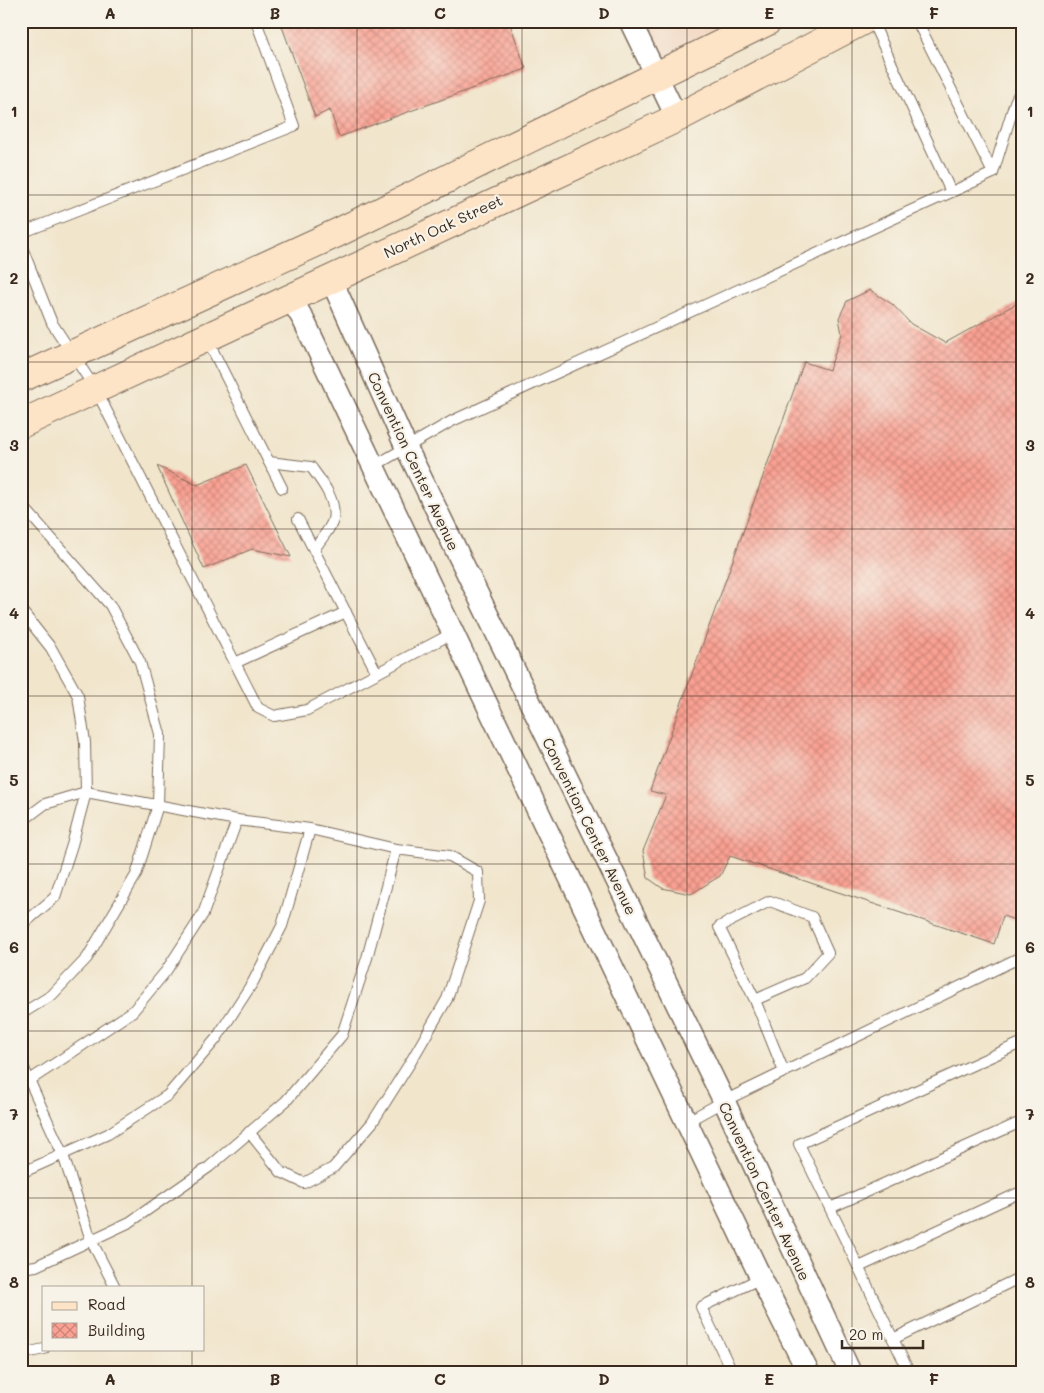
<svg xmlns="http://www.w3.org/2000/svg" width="1044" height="1393" viewBox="0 0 1044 1393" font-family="Mali,sans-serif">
<defs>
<pattern id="building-cross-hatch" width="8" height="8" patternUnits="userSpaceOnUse" patternTransform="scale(1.25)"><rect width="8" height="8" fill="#faa193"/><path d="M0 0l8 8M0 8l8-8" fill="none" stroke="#cc8377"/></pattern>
</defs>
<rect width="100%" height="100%" fill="#f7f3e8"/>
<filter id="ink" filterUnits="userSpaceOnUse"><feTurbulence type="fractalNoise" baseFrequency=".02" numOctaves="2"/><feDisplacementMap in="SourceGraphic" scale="10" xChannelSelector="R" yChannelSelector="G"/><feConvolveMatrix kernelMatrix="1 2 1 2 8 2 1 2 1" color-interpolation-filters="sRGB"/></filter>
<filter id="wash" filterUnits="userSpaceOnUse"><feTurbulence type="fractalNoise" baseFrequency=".0096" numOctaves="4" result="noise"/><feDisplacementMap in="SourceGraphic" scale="20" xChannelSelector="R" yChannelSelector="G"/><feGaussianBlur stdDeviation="1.12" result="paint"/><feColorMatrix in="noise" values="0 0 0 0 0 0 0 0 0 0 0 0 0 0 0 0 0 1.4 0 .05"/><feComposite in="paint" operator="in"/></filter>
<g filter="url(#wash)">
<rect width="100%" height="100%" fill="#f1e5cc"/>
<path fill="#f2d4be" d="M 630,21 L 767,21 L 657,77 Z"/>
<g id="blocks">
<g fill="url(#building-cross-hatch)">
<path d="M 280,21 L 509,21 L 526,69 L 339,137 L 330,110 L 315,117 Z"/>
<path d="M 870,290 L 892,304 L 911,324 L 945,343 L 1023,300 L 1023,923 L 1003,916 L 994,944 L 730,856 L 720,876 L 691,894 L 662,888 L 648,878 L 643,851 L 666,795 L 650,791 L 804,362 L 829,370 L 842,334 L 839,318 L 847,301 Z"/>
<path d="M 246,465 L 291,557 L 252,549 L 204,569 L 157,466 L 197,485 Z"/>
<path d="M 21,765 L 28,780 L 21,783 Z"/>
</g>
</g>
</g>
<g filter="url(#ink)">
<use href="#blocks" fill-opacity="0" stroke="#7b6b5b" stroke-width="1"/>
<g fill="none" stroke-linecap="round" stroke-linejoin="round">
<g stroke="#7b6b5b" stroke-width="12">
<g id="lane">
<path d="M 872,21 L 951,192"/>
<path d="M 917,21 L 993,173"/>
<path d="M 21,233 L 294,126 L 256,21"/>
<path d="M 21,245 L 52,323 L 96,390 L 258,708 L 274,716 L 307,710 L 453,633"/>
<path d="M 207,339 L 282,488"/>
<path d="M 269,462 L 311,467 C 322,482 337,500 333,520 C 330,530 319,541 314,550"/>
<path d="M 374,466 L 452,421 L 993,173 L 1015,102 L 1023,86"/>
<path d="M 21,504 L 110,605 L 140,662 L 160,734 L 158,805 L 136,875 L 87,958 L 52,995 L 21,1014"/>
<path d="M 298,519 L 377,673"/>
<path d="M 21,610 L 51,648 L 78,696 L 85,742 L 86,792 L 72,845 L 55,897 L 21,926"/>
<path d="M 235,663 L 346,612"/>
<path d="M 21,822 L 45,804 L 86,792 L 237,820 L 310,829 L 396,849 L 450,856 L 478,872 L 479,901 L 447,999 L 410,1063 L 372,1123 L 333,1168 L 304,1183 L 281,1172 L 249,1132"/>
<path d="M 755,1000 L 805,978 L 828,953 L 812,917 L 770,901 L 719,927 L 755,1000 L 784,1072"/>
<path d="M 21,1062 L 63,1155 L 91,1240 L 115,1287"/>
<path d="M 21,1084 L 30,1080 L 65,1057 L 133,1011 L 166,971 L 203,914 L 237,820"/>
<path d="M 686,1122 L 724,1101 L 1023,956"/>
<path d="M 21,1173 L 108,1134 L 168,1095 L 216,1039 L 253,982 L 282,926 L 310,829"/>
<path d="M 830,1208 L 1023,1121"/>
<path d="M 859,1267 L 1023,1191"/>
<path d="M 21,1268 L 36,1266 L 130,1222 L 209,1167 L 286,1101 L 342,1035 L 367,958 L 396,849"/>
<path d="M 893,1339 L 1023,1276"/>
<path d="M 21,1354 L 44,1349"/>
<path d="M 732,1372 L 701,1307 L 761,1278"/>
<path d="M 909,1372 L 799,1144 L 1023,1042"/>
<path d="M 1012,1372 L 1023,1367"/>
</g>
</g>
<g stroke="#7b6b5b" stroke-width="24">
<g id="street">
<path d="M 630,21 L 677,118"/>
<path d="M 331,279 L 406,447 L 724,1101 L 850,1372"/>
<path d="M 291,299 L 303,319 L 761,1278 L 808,1372"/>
</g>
</g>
<g stroke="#7b6b5b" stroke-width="30">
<g id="secondary">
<path d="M 21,378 L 337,233 L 768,21"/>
<path d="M 21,424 L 677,118 L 862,21"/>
</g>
</g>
<use href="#lane" stroke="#fff" stroke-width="10"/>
<use href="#street" stroke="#fff" stroke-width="21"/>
<use href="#secondary" stroke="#fee4c6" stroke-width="28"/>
</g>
</g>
<path fill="none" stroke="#3b2a1e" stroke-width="1" stroke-opacity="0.55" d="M 192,21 L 192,1287M 357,21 L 357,1372M 522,21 L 522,1372M 687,21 L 687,1372M 852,21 L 852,1372M 21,195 L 1023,195M 21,362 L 1023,362M 21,529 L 1023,529M 21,696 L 1023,696M 21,864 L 1023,864M 21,1031 L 1023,1031M 21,1198 L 1023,1198M 192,1349 L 192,1372"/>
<g text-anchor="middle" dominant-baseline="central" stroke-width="4.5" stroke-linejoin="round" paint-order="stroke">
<g font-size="15" fill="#3b2a1e" stroke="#f7f3e8">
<text transform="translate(443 226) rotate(-25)">North Oak Street</text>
<text transform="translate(414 461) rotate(65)">Convention Center Avenue</text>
<text transform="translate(590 826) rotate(64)">Convention Center Avenue</text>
<text transform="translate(765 1191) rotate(65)">Convention Center Avenue</text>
</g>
</g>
<rect width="1044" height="1393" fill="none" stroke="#f7f3e8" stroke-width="55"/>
<rect x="42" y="1286" width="162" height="65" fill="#f7f3e8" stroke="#aca397"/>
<rect x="52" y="1302" width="25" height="8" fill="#fee4c6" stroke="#aca397"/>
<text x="88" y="1310" font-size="15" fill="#3b2a1e">Road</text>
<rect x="52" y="1323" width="25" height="15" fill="url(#building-cross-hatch)" stroke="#aca397"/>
<text x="88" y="1336" font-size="15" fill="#3b2a1e">Building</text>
<path d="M842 1340v8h81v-8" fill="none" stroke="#3b2a1e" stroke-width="2.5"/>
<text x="849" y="1340" font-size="15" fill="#3b2a1e" stroke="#f7f3e8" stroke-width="4" paint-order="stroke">20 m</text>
<rect x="28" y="28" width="988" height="1338" fill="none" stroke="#3b2a1e" stroke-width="2"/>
<g font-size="16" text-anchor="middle" font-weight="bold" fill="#3b2a1e">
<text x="110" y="19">A</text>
<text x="275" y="19">B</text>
<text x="440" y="19">C</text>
<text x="604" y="19">D</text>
<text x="769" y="19">E</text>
<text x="934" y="19">F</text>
<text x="14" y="117">1</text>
<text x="1030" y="117">1</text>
<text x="14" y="284">2</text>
<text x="1030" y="284">2</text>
<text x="14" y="451">3</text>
<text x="1030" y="451">3</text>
<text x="14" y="619">4</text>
<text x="1030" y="619">4</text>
<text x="14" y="786">5</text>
<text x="1030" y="786">5</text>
<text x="14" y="953">6</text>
<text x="1030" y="953">6</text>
<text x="14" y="1120">7</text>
<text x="1030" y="1120">7</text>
<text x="14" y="1288">8</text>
<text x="1030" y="1288">8</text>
<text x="110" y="1385">A</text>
<text x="275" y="1385">B</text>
<text x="440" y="1385">C</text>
<text x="604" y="1385">D</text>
<text x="769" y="1385">E</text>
<text x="934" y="1385">F</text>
</g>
</svg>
